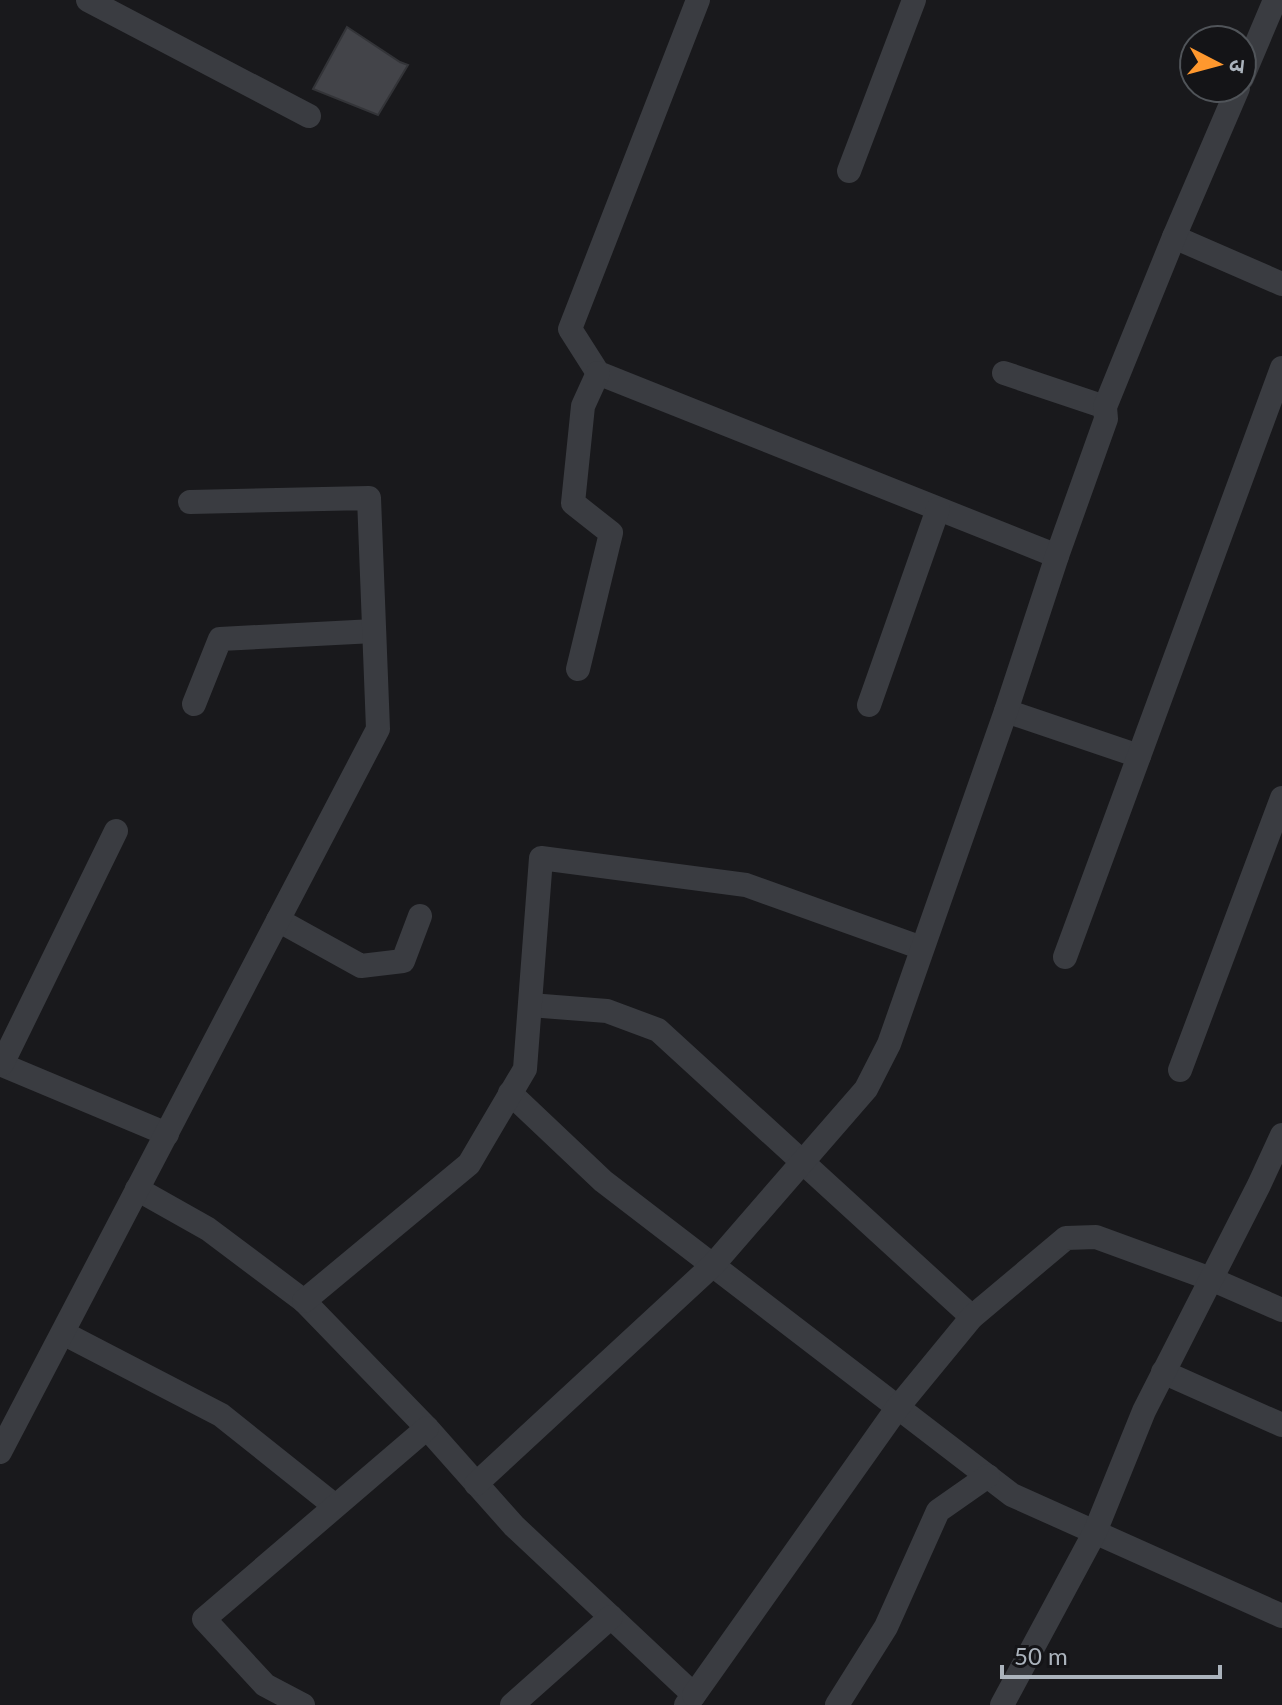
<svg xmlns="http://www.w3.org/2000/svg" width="1282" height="1705" viewBox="0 0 1282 1705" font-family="Lato,'Noto Sans Devanagari',sans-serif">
<rect width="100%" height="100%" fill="#19191c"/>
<path fill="#434449" stroke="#333438" stroke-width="2" d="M 347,27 L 400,62 L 408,65 L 378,115 L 313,89 Z"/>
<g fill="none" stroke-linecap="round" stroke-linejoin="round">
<g stroke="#3a3c41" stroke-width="24">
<path d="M 88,0 L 309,116"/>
<path d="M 698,0 L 570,329 L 598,373 L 1057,556"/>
<path d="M 1242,78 L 1275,0"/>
<path d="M 849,171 L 914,0"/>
<path d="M 1174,237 L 1282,284"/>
<path d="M 1004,373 L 1105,407"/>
<path d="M 578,669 L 611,533 L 573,503 L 583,406 L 598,373"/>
<path d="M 194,704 L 220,639 L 374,631"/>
<path d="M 869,705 L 938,509"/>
<path d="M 1006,711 L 1139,756"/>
<path d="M 278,920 L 361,966 L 403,961 L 420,916"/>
<path d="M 1065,957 L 1282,368"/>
<path d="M 530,1005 L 607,1011 L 658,1030 L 972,1317"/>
<path d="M 0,1064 L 167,1134"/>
<path d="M 2,1064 L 116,831"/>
<path d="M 1180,1070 L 1282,798"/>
<path d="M 510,1093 L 603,1181 L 1012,1495 L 1282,1616"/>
<path d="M 137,1189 L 208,1229 L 304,1301 L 427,1428 L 514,1526 L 694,1695 L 686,1705"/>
<path d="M 304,1301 L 469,1164 L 525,1069 L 541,858 L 746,885 L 922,948"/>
<path d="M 63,1333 L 221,1415 L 335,1506"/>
<path d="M 1163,1372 L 1282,1425"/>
<path d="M 0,1452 L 378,729 L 369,498 L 190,502"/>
<path d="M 476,1484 L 713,1265 L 866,1089 L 889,1044 L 1006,711 L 1057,556 L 1106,419 L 1105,407 L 1174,237 L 1238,88"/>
<path d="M 694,1695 L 898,1407 L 972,1317 L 1066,1238 L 1096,1237 L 1211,1279 L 1282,1310"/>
<path d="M 303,1705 L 265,1685 L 204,1619 L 427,1428"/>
<path d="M 512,1705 L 611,1617"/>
<path d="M 837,1705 L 886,1627 L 938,1511 L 988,1476"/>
<path d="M 1002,1705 L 1095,1532 L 1144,1411 L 1259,1185 L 1282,1135"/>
</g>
</g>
<g transform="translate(1218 64) rotate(96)"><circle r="38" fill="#141417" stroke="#505459" stroke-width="2"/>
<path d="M0-6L14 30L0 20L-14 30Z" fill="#ff982e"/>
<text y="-12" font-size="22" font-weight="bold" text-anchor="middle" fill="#abb3bc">उ</text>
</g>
<path d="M1002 1665v12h218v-12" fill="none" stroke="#abb3bc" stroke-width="4"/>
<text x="1014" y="1665" font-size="24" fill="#abb3bc" stroke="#141417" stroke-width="6" paint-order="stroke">50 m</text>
</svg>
